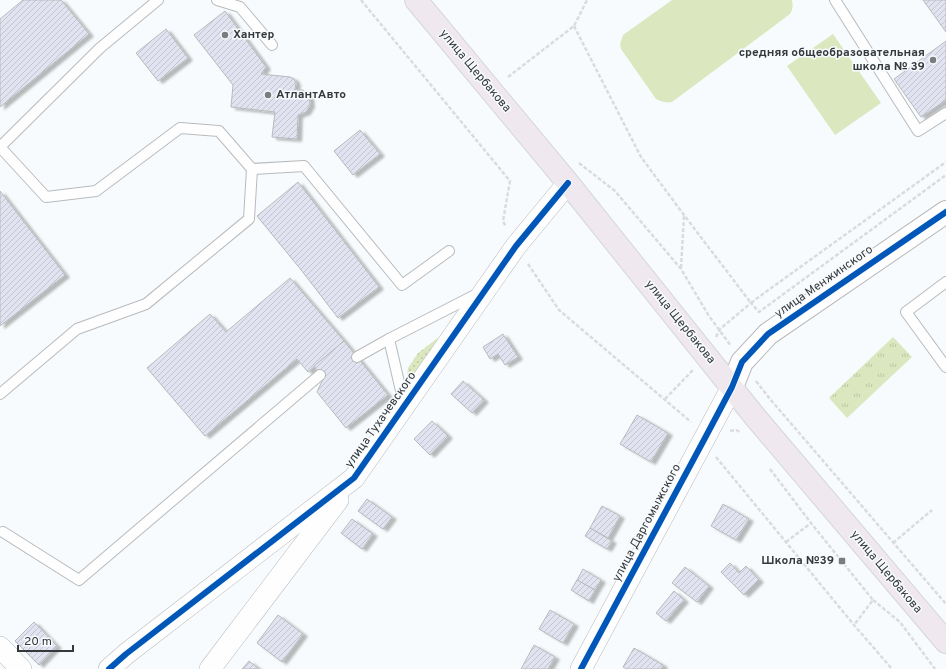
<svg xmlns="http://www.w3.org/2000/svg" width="946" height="669" viewBox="0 0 946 669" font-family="Overpass,sans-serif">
<defs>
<pattern id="grass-dots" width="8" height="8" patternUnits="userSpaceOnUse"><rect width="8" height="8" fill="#dbe7be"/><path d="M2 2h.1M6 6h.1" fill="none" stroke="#bdc7a4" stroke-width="1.8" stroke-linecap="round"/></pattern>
<pattern id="park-tufts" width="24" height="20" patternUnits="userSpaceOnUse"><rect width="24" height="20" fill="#dbe7be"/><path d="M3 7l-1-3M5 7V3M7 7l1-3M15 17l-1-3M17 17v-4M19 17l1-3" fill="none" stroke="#bdc7a4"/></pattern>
<pattern id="building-hatch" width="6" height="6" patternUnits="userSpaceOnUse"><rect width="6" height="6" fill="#e1e4f0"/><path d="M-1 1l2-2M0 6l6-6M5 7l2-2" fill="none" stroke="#c2c4cf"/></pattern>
<filter id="shadow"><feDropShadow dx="4.5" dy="2.5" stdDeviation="1" flood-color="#0004"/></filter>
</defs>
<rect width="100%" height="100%" fill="#f8fbfd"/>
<path fill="url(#grass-dots)" d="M 439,337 L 405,390 L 408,368 L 418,353 Z"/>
<path fill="url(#park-tufts)" d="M 893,337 L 912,357 L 847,418 L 829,398 Z"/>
<g fill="#dbe7be">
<path d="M 672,0 L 792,0 C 793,6 793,9 790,14 L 672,102 C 666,103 662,102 656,99 L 621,49 L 620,44 L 623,35 Z"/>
<path d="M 833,34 L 881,103 L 835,135 L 787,66 Z"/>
</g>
<g fill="url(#building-hatch)" stroke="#b8babd" filter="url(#shadow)">
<path d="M 23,0 L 61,0 L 89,34 L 0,107 L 0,19 Z"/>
<path d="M 923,0 L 946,0 L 946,32 Z"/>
<path d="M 225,11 L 266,67 L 261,74 L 290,77 L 294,79 L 296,83 L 295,90 L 303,90 L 309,96 L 310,105 L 306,112 L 298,115 L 297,139 L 272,137 L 275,112 L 231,107 L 233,85 L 194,35 Z"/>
<path d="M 166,29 L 188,58 L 158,81 L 136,53 Z"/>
<path d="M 946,41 L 946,100 L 921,117 L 894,79 Z"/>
<path d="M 360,130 L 380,154 L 353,175 L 334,151 Z"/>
<path d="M 298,182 L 379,287 L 338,318 L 302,271 L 257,216 Z"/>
<path d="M 0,191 L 65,275 L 0,326 Z"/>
<path d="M 290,278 L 344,341 L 308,372 L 297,359 L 205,436 L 147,368 L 210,314 L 226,332 Z"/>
<path d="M 503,334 L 518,357 L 505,365 L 498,354 L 490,359 L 483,347 Z"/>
<path d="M 344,341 L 388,395 L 346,428 L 317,392 L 323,379 L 314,366 Z"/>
<path d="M 463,381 L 484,400 L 472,413 L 451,394 Z"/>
<path d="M 637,415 L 668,433 L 651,462 L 620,444 Z"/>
<path d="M 432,421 L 448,436 L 430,455 L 414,439 Z"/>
<path d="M 367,499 L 392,517 L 383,529 L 358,511 Z"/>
<path d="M 723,504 L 749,519 L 736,540 L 711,526 Z"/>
<path d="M 602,506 L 620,516 L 608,538 L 590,528 Z"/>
<path d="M 352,519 L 373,534 L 362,549 L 341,533 Z"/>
<path d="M 590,528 L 612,541 L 607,549 L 585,536 Z"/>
<path d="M 730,563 L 739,573 L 746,566 L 759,580 L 744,595 L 721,572 Z"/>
<path d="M 685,567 L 709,586 L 697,602 L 672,583 Z"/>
<path d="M 583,569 L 601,580 L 595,590 L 577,580 Z"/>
<path d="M 577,580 L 595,590 L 589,601 L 571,590 Z"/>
<path d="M 674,591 L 684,600 L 666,621 L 656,613 Z"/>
<path d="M 550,610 L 574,624 L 563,643 L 539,629 Z"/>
<path d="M 278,615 L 303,634 L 282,662 L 257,643 Z"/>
<path d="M 34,622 L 57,646 L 39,665 L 15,641 Z"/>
<path d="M 534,645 L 555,657 L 548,669 L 521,669 Z"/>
<path d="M 634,648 L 663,665 L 661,669 L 627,669 L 623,667 Z"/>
<path d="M 249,661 L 259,669 L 242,669 Z"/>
</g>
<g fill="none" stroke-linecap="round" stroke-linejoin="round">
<g stroke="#b8bbbd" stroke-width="12">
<g id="service">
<path d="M 158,0 L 100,48 L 0,147 L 46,197 L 96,191 L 180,128 L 219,131 L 252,169 L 304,166 L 402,285 L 449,251"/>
<path d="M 217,0 L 240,7 L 272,45"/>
<path d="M 835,0 L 918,131 L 946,113"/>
<path d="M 946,282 L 906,312 L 946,367"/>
<path d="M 357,357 L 389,339"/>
<path d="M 0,394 L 77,329 L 146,304 L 249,219 L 252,169"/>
<path d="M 404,404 L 389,339 L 477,294"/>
<path d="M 3,532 L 79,580 L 320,375"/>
</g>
</g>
<g stroke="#b8bbbd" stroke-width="22">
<g id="minor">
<path d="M 0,647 L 21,669"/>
<path d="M 109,669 L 126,654 L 354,478 L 516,246 L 568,183"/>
<path d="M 210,669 L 338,500"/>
<path d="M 581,669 L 732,387"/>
</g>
</g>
<g stroke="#b8bbbd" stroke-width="24">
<path id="tertiary" d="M 732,387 L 742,362 L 768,334 L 946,212"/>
</g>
<g stroke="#d4d6d7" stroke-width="24">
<path id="primary" d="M 416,0 L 568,183 L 756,418 L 946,642"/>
</g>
<g stroke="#dadcdc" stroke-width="2.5" stroke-dasharray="4 2" stroke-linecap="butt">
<path d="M 361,0 L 510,181 L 503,221 L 506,227"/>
<path d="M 574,26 L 641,157 L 684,215 L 751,303 L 756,299 L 946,162"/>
<path d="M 508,77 L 574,26 L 587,0"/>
<path d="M 579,163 L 615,191 L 681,269 L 709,316 L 731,346"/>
<path d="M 528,264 L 559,310 L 691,422"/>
<path d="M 681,268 L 684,216"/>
<path d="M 716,337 L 720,329 L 751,303 L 759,312 L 946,175"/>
<path d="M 756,381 L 770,399 L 946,604"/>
<path d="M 665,399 L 693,370"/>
<path d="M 730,431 L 736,430 L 740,432"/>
<path d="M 716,457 L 854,625 L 892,669"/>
<path d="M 770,469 L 811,523 L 873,600 L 854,625"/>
<path d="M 786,542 L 811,523"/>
<path d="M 893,543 L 932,510"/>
<path d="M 873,600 L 900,622 L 935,669"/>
</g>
<use href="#service" stroke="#fefeff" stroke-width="10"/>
<use href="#minor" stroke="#fefeff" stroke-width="21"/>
<use href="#tertiary" stroke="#fefeff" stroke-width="22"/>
<use href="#primary" stroke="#efe9ef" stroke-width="22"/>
<g stroke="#f7fbfe" stroke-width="8">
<g id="cycleway">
<path d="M 109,669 L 126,654 L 354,478 L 516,246 L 568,183"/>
<path d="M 581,669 L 705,438 L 732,387 L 742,362 L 768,334 L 946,212"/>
</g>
</g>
<use href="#cycleway" stroke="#0057b8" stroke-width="6"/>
</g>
<g fill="#7a7d80" stroke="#f7fbfe" stroke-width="1.5">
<circle cx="225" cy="35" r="4"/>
<circle cx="933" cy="60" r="4"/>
<circle cx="268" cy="95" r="4"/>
<rect x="838" y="557" width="8" height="8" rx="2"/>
</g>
<g text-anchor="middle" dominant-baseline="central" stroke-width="3" stroke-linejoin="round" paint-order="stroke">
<g font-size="12" font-weight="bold" fill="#36393c" stroke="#f7fbfe" text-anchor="start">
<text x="233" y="35">Хантер</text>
<text x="925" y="53" text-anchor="end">средняя общеобразовательная<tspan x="925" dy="14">школа № 39</tspan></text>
<text x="276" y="95">АтлантАвто</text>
<text x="834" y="561" text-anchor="end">Школа №39</text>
</g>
<g font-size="12" fill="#36393c" stroke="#f7fbfe">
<text transform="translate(475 71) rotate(50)">улица Щербакова</text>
<text transform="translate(824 282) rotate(-35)">улица Менжинского</text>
<text transform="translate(680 322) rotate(51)">улица Щербакова</text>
<text transform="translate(381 420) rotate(-55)">улица Тухачевского</text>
<text transform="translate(647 523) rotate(-62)">улица Даргомыжского</text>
<text transform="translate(886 572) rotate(50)">улица Щербакова</text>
</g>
</g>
<path d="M18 645v6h55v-6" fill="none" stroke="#36393c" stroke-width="2"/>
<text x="24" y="645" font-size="12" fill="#36393c" stroke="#f7fbfe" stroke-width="3" paint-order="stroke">20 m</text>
</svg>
